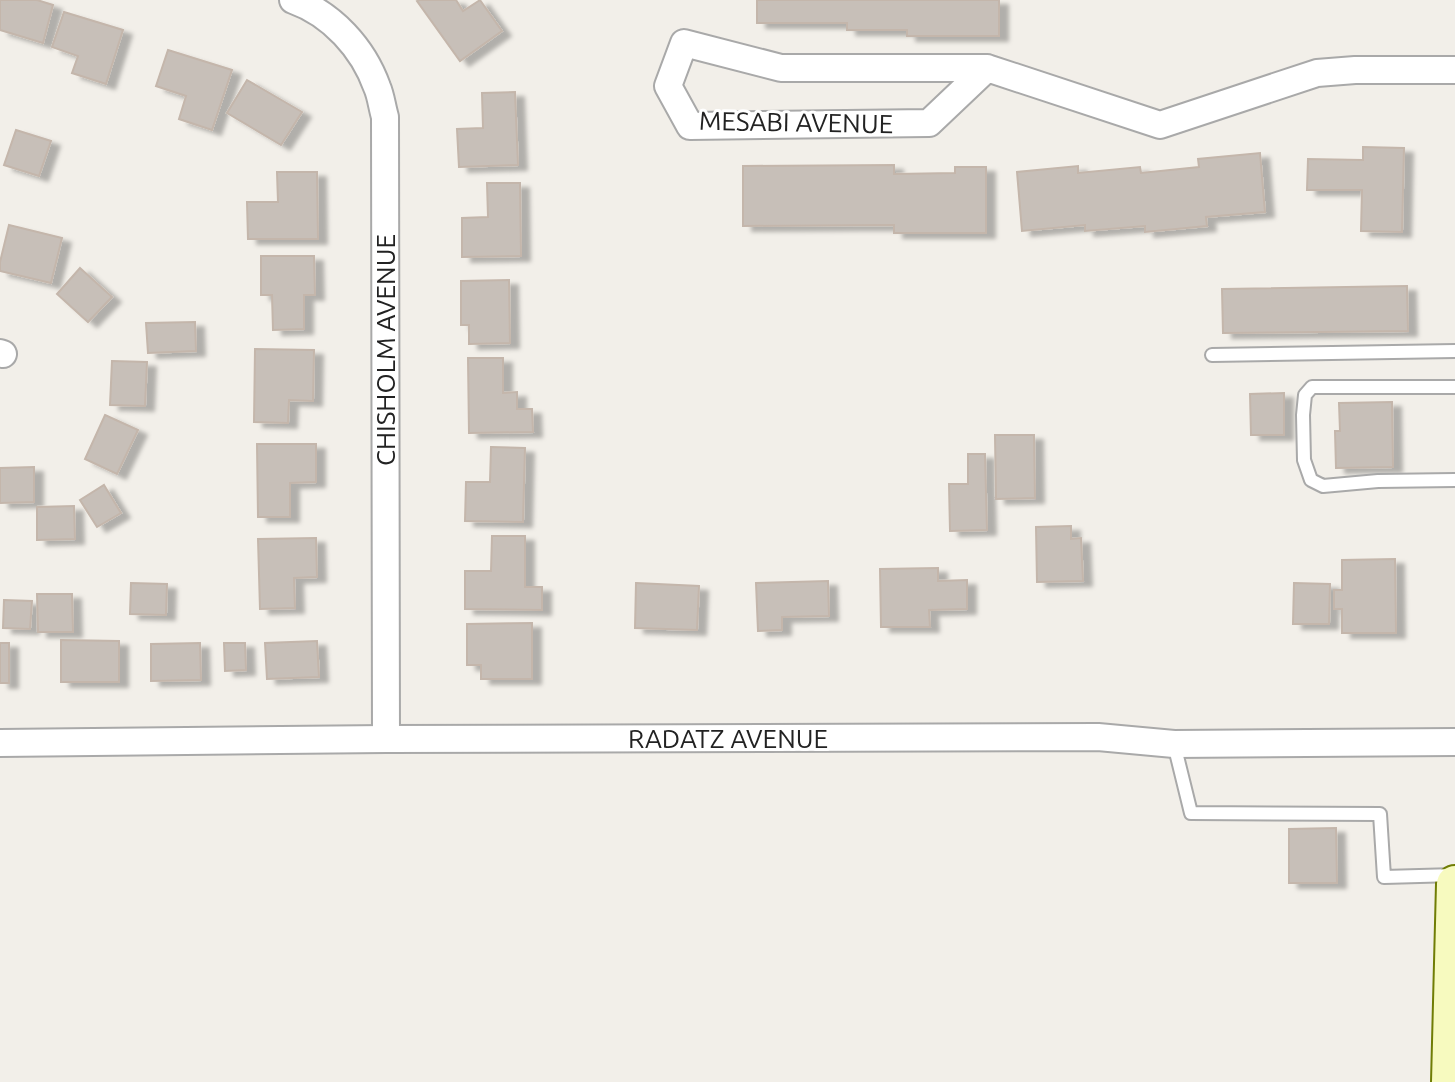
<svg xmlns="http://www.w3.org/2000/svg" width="1455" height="1082" viewBox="0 0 1455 1082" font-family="Ubuntu,sans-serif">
<defs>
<filter id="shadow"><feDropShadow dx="9" dy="5" stdDeviation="2" flood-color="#0004"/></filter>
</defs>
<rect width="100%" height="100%" fill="#f2efe9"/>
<g fill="#c7bfb8" stroke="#c4b6ab" stroke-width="2" filter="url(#shadow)">
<path d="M 0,0 L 37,0 L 53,5 L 43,43 L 0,30 Z"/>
<path d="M 419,0 L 456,0 L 463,11 L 480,0 L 502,31 L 460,61 L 417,1 Z"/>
<path d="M 757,0 L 999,0 L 999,36 L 907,36 L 907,30 L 847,30 L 847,23 L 757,23 Z"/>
<path d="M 64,12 L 123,30 L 106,84 L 72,73 L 78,56 L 52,47 Z"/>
<path d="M 168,50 L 232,70 L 212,130 L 179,119 L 186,96 L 156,86 Z"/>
<path d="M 247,80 L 302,112 L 281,145 L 227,113 Z"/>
<path d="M 515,92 L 518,165 L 459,167 L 457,129 L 483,128 L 482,93 Z"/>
<path d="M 16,130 L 51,141 L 39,176 L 4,165 Z"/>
<path d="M 1363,147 L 1404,148 L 1402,232 L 1361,231 L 1362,190 L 1307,190 L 1308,159 L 1363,160 Z"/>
<path d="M 1260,153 L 1265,212 L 1206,217 L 1207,226 L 1145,232 L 1145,226 L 1085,231 L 1085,225 L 1022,231 L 1017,172 L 1078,166 L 1078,173 L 1140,167 L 1141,173 L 1199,167 L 1198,159 Z"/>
<path d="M 894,165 L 894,174 L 955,173 L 955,167 L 986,167 L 986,233 L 894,233 L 894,225 L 743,226 L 743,166 Z"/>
<path d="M 277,172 L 317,172 L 318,239 L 248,239 L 247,202 L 278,202 Z"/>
<path d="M 487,183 L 520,183 L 521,256 L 462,257 L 462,218 L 488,217 Z"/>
<path d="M 9,225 L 62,238 L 51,283 L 0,271 L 0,262 Z"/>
<path d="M 261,256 L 314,256 L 315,295 L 304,295 L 304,329 L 273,330 L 272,295 L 261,295 Z"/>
<path d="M 80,268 L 112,297 L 88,322 L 57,294 Z"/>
<path d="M 509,280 L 510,343 L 469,344 L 469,325 L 461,325 L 461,281 Z"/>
<path d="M 1407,286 L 1408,331 L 1223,333 L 1222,289 Z"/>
<path d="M 195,322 L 196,351 L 148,353 L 146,323 Z"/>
<path d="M 255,349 L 314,350 L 313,401 L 289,400 L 288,423 L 254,422 Z"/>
<path d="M 468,358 L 503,358 L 503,393 L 517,392 L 517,409 L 532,409 L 533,432 L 469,433 Z"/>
<path d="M 112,361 L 147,362 L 145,406 L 110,405 Z"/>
<path d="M 1284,393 L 1284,435 L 1251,435 L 1250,394 Z"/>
<path d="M 1392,402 L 1393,467 L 1336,468 L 1335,431 L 1340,431 L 1339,403 Z"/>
<path d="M 105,415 L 138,430 L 117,474 L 85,459 Z"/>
<path d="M 995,435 L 1034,435 L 1035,498 L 996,499 Z"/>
<path d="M 257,444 L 316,444 L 316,482 L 290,483 L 290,517 L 258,517 Z"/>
<path d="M 491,447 L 525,448 L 523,522 L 465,521 L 466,482 L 490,482 Z"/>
<path d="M 968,454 L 985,454 L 987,530 L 950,531 L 949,484 L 968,484 Z"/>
<path d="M 34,467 L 34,502 L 0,503 L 0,468 Z"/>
<path d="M 104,485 L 121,513 L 97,527 L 80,500 Z"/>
<path d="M 74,506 L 75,539 L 37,540 L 37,507 Z"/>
<path d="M 1071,526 L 1071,539 L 1081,538 L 1083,581 L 1037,582 L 1036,527 Z"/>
<path d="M 492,536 L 525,536 L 525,587 L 542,587 L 542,610 L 465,609 L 465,571 L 491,571 Z"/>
<path d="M 316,538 L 317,577 L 294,578 L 295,608 L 260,609 L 258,539 Z"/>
<path d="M 1395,559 L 1396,633 L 1342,633 L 1342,609 L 1334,609 L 1334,590 L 1342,590 L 1342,560 Z"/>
<path d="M 938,568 L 938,581 L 967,580 L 967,609 L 929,610 L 930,627 L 881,627 L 880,569 Z"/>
<path d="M 828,581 L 829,616 L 782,617 L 782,630 L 758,631 L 756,583 Z"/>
<path d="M 131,583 L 167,584 L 166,615 L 130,614 Z"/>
<path d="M 636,583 L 699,586 L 697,630 L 635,628 Z"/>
<path d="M 1294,583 L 1330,584 L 1329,624 L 1293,624 Z"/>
<path d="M 37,594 L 72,594 L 73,632 L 38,632 Z"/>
<path d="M 4,600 L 32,601 L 30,629 L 3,628 Z"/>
<path d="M 532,623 L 532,679 L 481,679 L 481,665 L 467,665 L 467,624 Z"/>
<path d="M 61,640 L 119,641 L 119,682 L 61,682 Z"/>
<path d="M 317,641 L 319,677 L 267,679 L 265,643 Z"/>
<rect x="0" y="643" width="9" height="40"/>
<path d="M 200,643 L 201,680 L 151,681 L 151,644 Z"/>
<path d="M 224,643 L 245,643 L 246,670 L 225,671 Z"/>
<path d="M 1336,828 L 1337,883 L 1289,883 L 1289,829 Z"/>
</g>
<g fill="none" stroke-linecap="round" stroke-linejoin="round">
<g stroke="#a9a9a9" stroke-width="16">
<g id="service">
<path d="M 1212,355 L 1455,351"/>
<path d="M 1455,387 L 1312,387 L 1305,395 L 1303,415 L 1304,460 L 1311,480 L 1323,486 L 1378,481 L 1455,480"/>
<path d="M 1174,744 L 1191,813 L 1380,814 L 1384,877 L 1455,875"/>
</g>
</g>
<g stroke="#a9a9a9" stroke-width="30">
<g id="minor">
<path d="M 293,0 C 332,14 363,48 377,87 C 381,96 382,107 385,117 L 386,739"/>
<path d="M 987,68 L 929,123 L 690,126 L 668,86 L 684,43 L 781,68 L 987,68 L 1160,125 L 1317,73 L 1355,70 L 1455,70"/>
<path d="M 0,353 L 3,354"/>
<path d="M 0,743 L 386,739 L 1098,737 L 1174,744 L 1455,742"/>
</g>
</g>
<g stroke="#707d05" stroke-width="40">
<path id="secondary" d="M 1450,1082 L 1455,884"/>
</g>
<use href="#service" stroke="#fff" stroke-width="12"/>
<use href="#minor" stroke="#fff" stroke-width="26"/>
<use href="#secondary" stroke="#f7fabf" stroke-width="36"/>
</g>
<g text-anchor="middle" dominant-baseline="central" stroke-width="6" stroke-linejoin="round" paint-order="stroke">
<g font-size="26" fill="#222" stroke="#fff">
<text transform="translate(796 122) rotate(1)">MESABI AVENUE</text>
<text transform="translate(385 350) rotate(-90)">CHISHOLM AVENUE</text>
<text x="728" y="738">RADATZ AVENUE</text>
</g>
</g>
</svg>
